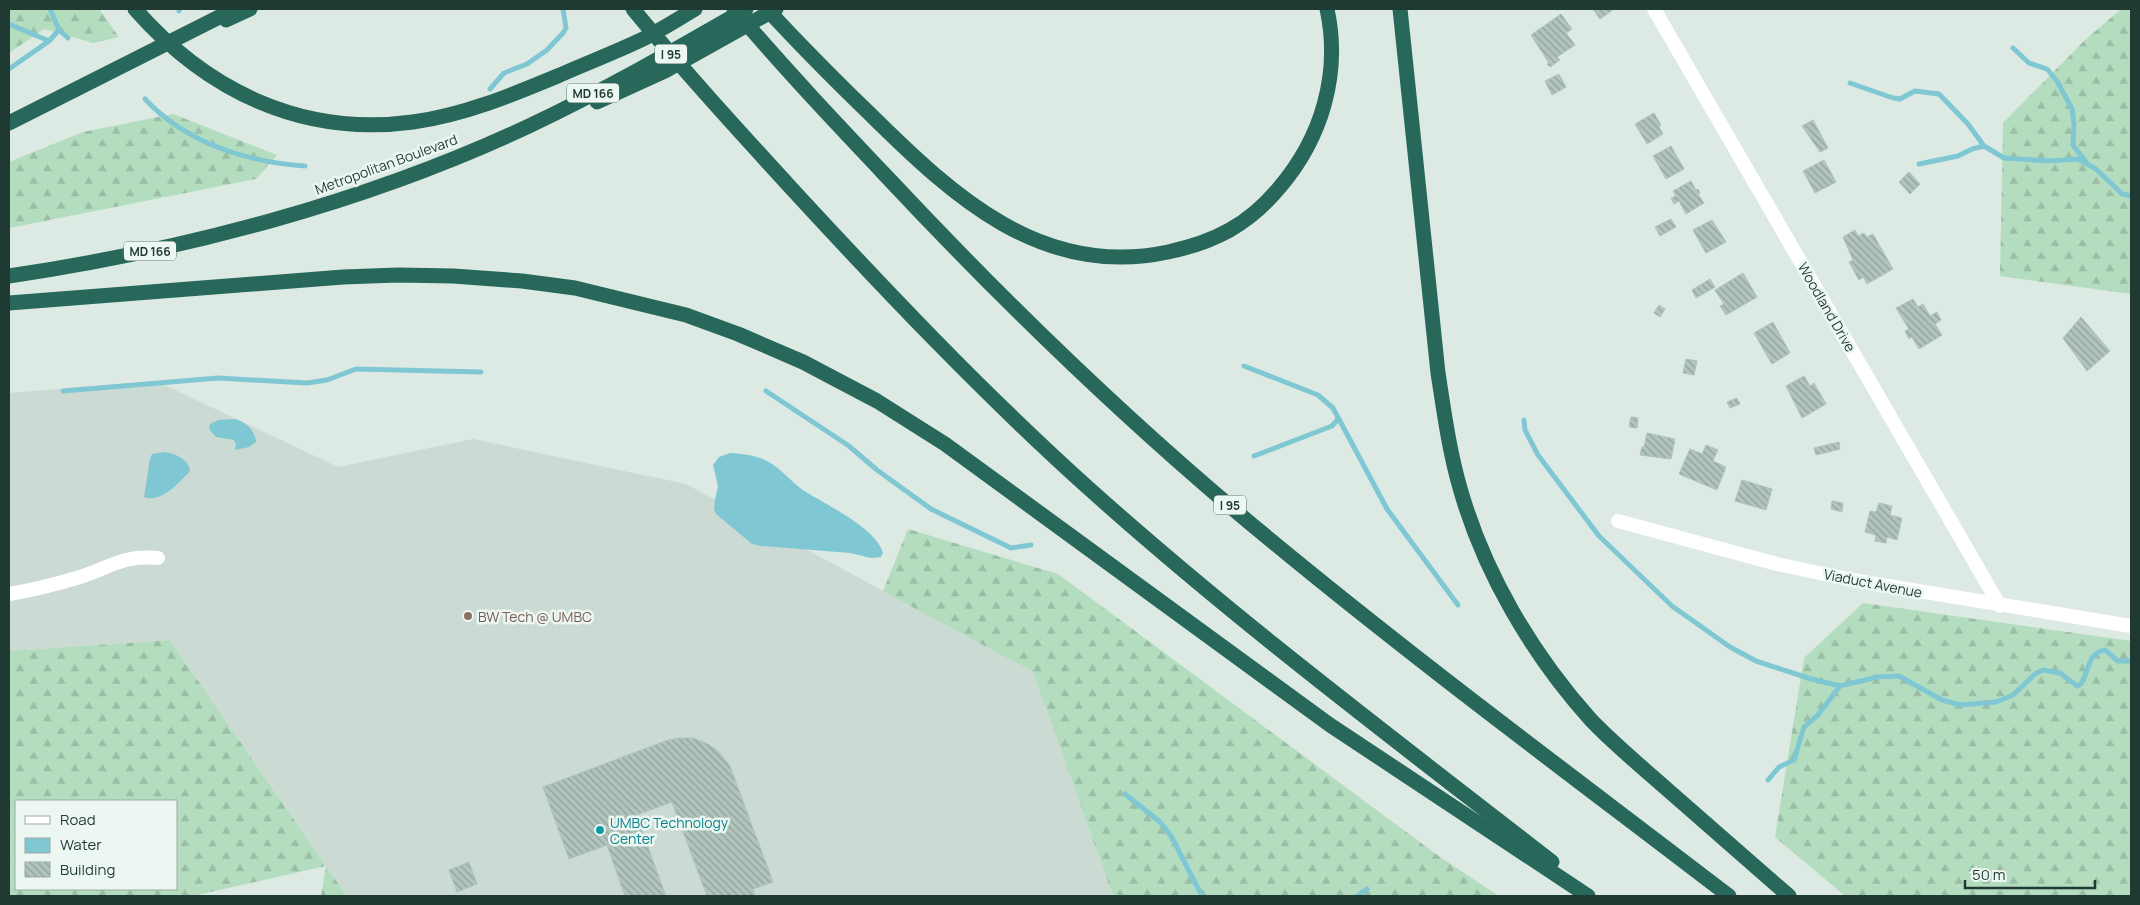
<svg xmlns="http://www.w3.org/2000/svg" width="2140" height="905" viewBox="0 0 2140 905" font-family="Manrope,sans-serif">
<defs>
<pattern id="forest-firs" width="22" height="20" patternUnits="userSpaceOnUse" patternTransform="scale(1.25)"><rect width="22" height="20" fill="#b4ddbf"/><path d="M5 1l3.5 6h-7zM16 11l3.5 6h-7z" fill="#9abea5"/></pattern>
<pattern id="building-back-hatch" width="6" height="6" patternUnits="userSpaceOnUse" patternTransform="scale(1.25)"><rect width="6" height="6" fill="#b2c5bd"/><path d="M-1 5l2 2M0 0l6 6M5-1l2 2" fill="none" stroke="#90a19a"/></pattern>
</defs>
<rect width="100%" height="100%" fill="#ddeae4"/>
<path fill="#cbdad3" d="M 156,381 L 338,467 L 473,439 L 686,484 L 1033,672 L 1113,896 L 347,896 L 170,640 L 9,651 L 9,393 Z"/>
<g fill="url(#forest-firs)" fill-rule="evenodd">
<path d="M 9,9 L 99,9 L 119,37 L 93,43 L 44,29 L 9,53 Z"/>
<path d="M 2121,9 L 2131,9 L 2131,294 L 2000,276 L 2003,123 L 2084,41 Z"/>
<path d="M 173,114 L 277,155 L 256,179 L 9,228 L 9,162 L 83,132 Z"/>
<path d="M 908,529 L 1058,574 L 1440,857 L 1499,896 L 1113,896 L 1033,672 L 883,591 Z"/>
<path d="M 1863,603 L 2131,641 L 2131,896 L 1845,896 L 1775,837 L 1804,658 Z"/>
<path d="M 170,640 L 326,866 L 347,896 L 321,896 L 326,866 L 193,896 L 9,896 L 9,651 ZM 176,801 L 176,889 L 16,889 L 16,801 Z"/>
</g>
<g fill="#80c7d4">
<path d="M 235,419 C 246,422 255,430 256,442 L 249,447 L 235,450 L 236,444 L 234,440 L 216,437 L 209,429 L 210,424 L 219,420 Z"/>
<path d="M 164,452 C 174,453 189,459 190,471 C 180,482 160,504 144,497 L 150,459 L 152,454 Z"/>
<path d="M 730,453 C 743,454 756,455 767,461 C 781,468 790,481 803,490 C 824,504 876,527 883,553 L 881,557 L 871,558 L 850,553 L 761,546 L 752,544 L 716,514 L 714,509 L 715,500 L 718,486 L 713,465 L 719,457 Z"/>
</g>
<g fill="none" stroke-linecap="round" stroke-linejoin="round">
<g stroke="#80c7d4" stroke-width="5">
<path d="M 50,9 L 59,30 L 68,38"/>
<path d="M 179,11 L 180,9"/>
<path d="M 9,24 L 49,41"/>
<path d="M 2013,48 L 2029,63 L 2047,69 L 2057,81 L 2072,109 L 2074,124 L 2073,145 L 2086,162"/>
<path d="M 9,69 L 49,41 L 59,30"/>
<path d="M 1850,83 L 1893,98 L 1900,99 L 1915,91 L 1939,94 L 1968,124 L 1984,146 L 2004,158 L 2048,161 L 2078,159 L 2096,169 L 2122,194 L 2131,196"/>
<path d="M 490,89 L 504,73 L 527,64 L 547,50 L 563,33 L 566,28 L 563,9"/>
<path d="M 145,99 C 186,143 246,162 305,166"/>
<path d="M 1919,164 L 1958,156 L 1972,149 L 1984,146"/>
<path d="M 1244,366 L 1318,395 L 1333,408 L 1387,509 L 1458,605"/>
<path d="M 63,391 L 218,378 L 307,383 L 327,380 L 356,369 L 481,372"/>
<path d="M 766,391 L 849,446 L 877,470 L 931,509 L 1011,548 L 1031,545"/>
<path d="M 1524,420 L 1525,430 L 1538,455 L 1599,536 L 1672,606 L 1730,647 L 1756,661 L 1808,678 L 1840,686 L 1877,677 L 1899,676 L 1942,700 L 1960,705 L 1996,702 L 2013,695 L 2035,674 L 2043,670 L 2060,673 L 2077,686 L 2081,684 C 2089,671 2088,652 2105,650 L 2118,661 L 2131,661"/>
<path d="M 1254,456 L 1332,426 L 1338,419"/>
<path d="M 1768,780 L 1779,767 L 1794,760 L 1804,727 L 1818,715 L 1840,686"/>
<path d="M 1125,794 L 1160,822 L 1171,836 L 1202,896"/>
<path d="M 1357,896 L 1367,889"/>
</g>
</g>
<g fill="url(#building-back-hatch)" stroke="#afc4bb">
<path d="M 1593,9 L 1614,9 L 1600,19 Z"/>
<path d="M 1561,14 L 1572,29 L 1566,33 L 1575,45 L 1557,57 L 1560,60 L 1550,67 L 1547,64 L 1549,63 L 1531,35 Z"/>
<path d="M 1559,74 L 1566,87 L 1552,95 L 1545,81 Z"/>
<path d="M 1654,113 L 1661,125 L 1659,127 L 1663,134 L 1647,144 L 1635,124 Z"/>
<path d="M 1813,120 L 1828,148 L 1820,152 L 1802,126 Z"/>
<path d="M 1671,146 L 1684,169 L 1666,179 L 1653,156 Z"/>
<path d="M 1824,160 L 1836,182 L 1815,193 L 1803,171 Z"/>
<path d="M 1909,172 L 1920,184 L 1910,194 L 1899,182 Z"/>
<path d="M 1691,181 L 1696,190 L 1698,189 L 1700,193 L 1698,194 L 1704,203 L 1686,214 L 1679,201 L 1674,204 L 1671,198 L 1676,196 L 1673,191 Z"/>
<path d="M 1671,219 L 1676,227 L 1660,236 L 1655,227 Z"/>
<path d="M 1712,220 L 1726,242 L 1706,253 L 1693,230 Z"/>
<path d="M 1855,230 L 1858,236 L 1864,233 L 1867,237 L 1873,234 L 1893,269 L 1867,284 L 1863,277 L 1859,280 L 1849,262 L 1853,260 L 1843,237 Z"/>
<path d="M 1743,273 L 1757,297 L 1726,315 L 1720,306 L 1724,304 L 1715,290 Z"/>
<path d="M 1710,279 L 1715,287 L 1696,298 L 1692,290 Z"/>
<path d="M 1913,299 L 1918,307 L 1923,304 L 1930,316 L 1937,312 L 1941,320 L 1935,324 L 1942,335 L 1919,349 L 1912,337 L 1909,339 L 1905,331 L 1909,329 L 1896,308 Z"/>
<path d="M 1659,305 L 1665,309 L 1660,317 L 1654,313 Z"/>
<path d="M 2081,317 L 2110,351 L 2087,371 L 2063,338 Z"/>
<path d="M 1773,322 L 1790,353 L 1772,364 L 1754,333 Z"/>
<path d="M 1686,359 L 1697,361 L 1694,375 L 1683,373 Z"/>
<path d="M 1804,376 L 1810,386 L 1814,383 L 1826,404 L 1802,418 L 1786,386 Z"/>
<path d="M 1737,398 L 1740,404 L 1730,408 L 1727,402 Z"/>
<path d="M 1631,417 L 1638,418 L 1637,428 L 1629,427 Z"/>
<path d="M 1647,433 L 1675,439 L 1671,459 L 1640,455 L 1642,447 L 1644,447 Z"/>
<path d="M 1839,442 L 1840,449 L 1816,455 L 1814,448 Z"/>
<path d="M 1706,445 L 1718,450 L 1713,461 L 1726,467 L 1717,490 L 1679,474 L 1690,449 L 1702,454 Z"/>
<path d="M 1742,480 L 1772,489 L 1766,510 L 1735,501 Z"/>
<path d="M 1832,501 L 1843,503 L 1842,512 L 1831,509 Z"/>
<path d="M 1879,503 L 1892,506 L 1890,515 L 1902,518 L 1897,540 L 1887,537 L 1886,543 L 1875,541 L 1876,535 L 1865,532 L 1870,511 L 1876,512 Z"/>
<path d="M 680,738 L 693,738 L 706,743 L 717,750 L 730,766 L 773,882 L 753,889 L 755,896 L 707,896 L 672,802 L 636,815 L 666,896 L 625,896 L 607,845 L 569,859 L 543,787 L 668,740 Z"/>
<path d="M 469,862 L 477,884 L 457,892 L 449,870 Z"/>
</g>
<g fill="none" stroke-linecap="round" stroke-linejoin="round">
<g stroke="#fff" stroke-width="14">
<path d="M 1654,9 L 2000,606"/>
<path d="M 1618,521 L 1777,564 L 1852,580 L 2131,626"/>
<path d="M 9,594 C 33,590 57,584 80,577 C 111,567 122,555 158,558"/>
</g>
<g stroke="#28685a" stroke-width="15">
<path d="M 135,9 C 207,91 302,137 413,122 C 464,115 512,95 560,75 C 587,63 616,52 643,39 C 661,30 678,19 695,9"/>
<path d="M 633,9 C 684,71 738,130 792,189 C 886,291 982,392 1085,485 C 1234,619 1394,739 1552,862"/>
<path d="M 734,9 C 783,67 835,122 888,178 C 1007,305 1133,427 1268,538 C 1418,662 1575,778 1729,896"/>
<path d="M 767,9 C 800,45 835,80 870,114 C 953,196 1042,279 1168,252 C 1215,242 1248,225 1279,188 C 1322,138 1341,73 1327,9"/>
<path d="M 1400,9 L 1438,373 C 1444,411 1449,450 1460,488 C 1484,573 1532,654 1591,720 C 1615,745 1643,768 1669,791 C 1709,826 1749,861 1789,896"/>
<path d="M 226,20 L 250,9"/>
<path d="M 597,102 L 665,71 L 776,9"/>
<path d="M 9,123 L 235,9"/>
<path d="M 9,276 C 185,250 367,202 529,126 C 603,91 675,50 746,9"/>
<path d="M 9,303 L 343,277 L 398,275 L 453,276 L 522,281 L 575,288 L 686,315 L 738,334 L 803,362 L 877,401 L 945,444 L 1330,725 L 1588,896"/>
</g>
</g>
<circle fill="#8d6e63" stroke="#edf7f2" stroke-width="2" cx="468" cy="616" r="5"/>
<circle fill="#0f9aa8" stroke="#edf7f2" stroke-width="2" cx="600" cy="830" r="5"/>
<g text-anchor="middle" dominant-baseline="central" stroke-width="5" stroke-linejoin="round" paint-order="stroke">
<g fill="#edf7f2" stroke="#5c736c" stroke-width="1">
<rect x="655" y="44.5" width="32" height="19" rx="4"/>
<rect x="567" y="83.5" width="52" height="19" rx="4"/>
<rect x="124" y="241.5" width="52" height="19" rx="4"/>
<rect x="1214" y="495.5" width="32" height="19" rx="4"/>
</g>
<g font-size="12" font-weight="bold" fill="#1e3a32">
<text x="671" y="54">I 95</text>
<text x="593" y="93">MD 166</text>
<text x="150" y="251">MD 166</text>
<text x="1230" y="505">I 95</text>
</g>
<g font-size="14" fill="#1e3a32" stroke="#edf7f2">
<text transform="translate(386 164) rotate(-20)">Metropolitan Boulevard</text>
<text transform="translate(1827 307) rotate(60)">Woodland Drive</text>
<text transform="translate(1873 583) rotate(11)">Viaduct Avenue</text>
</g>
<g font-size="14" fill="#785e54" stroke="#edf7f2" text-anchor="start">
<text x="478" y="616">BW Tech @ UMBC</text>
</g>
<g font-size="14" fill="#0d838f" stroke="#edf7f2" text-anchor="start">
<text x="610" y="822">UMBC Technology<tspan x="610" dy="16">Center</tspan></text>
</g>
</g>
<rect width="2140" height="905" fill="none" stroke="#1e3a32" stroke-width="20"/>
<rect x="15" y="800" width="162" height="90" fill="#edf7f2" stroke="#9aaba5"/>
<rect x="25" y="816" width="25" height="8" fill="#ffffff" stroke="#9aaba5"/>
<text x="60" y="825" font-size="15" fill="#1e3a32">Road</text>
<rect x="25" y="838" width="25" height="15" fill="#80c7d4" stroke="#9aaba5"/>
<text x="60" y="850" font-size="15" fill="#1e3a32">Water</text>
<rect x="25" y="862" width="25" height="15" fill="url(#building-back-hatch)" stroke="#9aaba5"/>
<text x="60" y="875" font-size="15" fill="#1e3a32">Building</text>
<path d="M1965 880v8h130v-8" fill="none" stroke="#1e3a32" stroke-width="2.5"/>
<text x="1972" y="880" font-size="15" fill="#1e3a32" stroke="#edf7f2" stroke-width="4" paint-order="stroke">50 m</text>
</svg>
